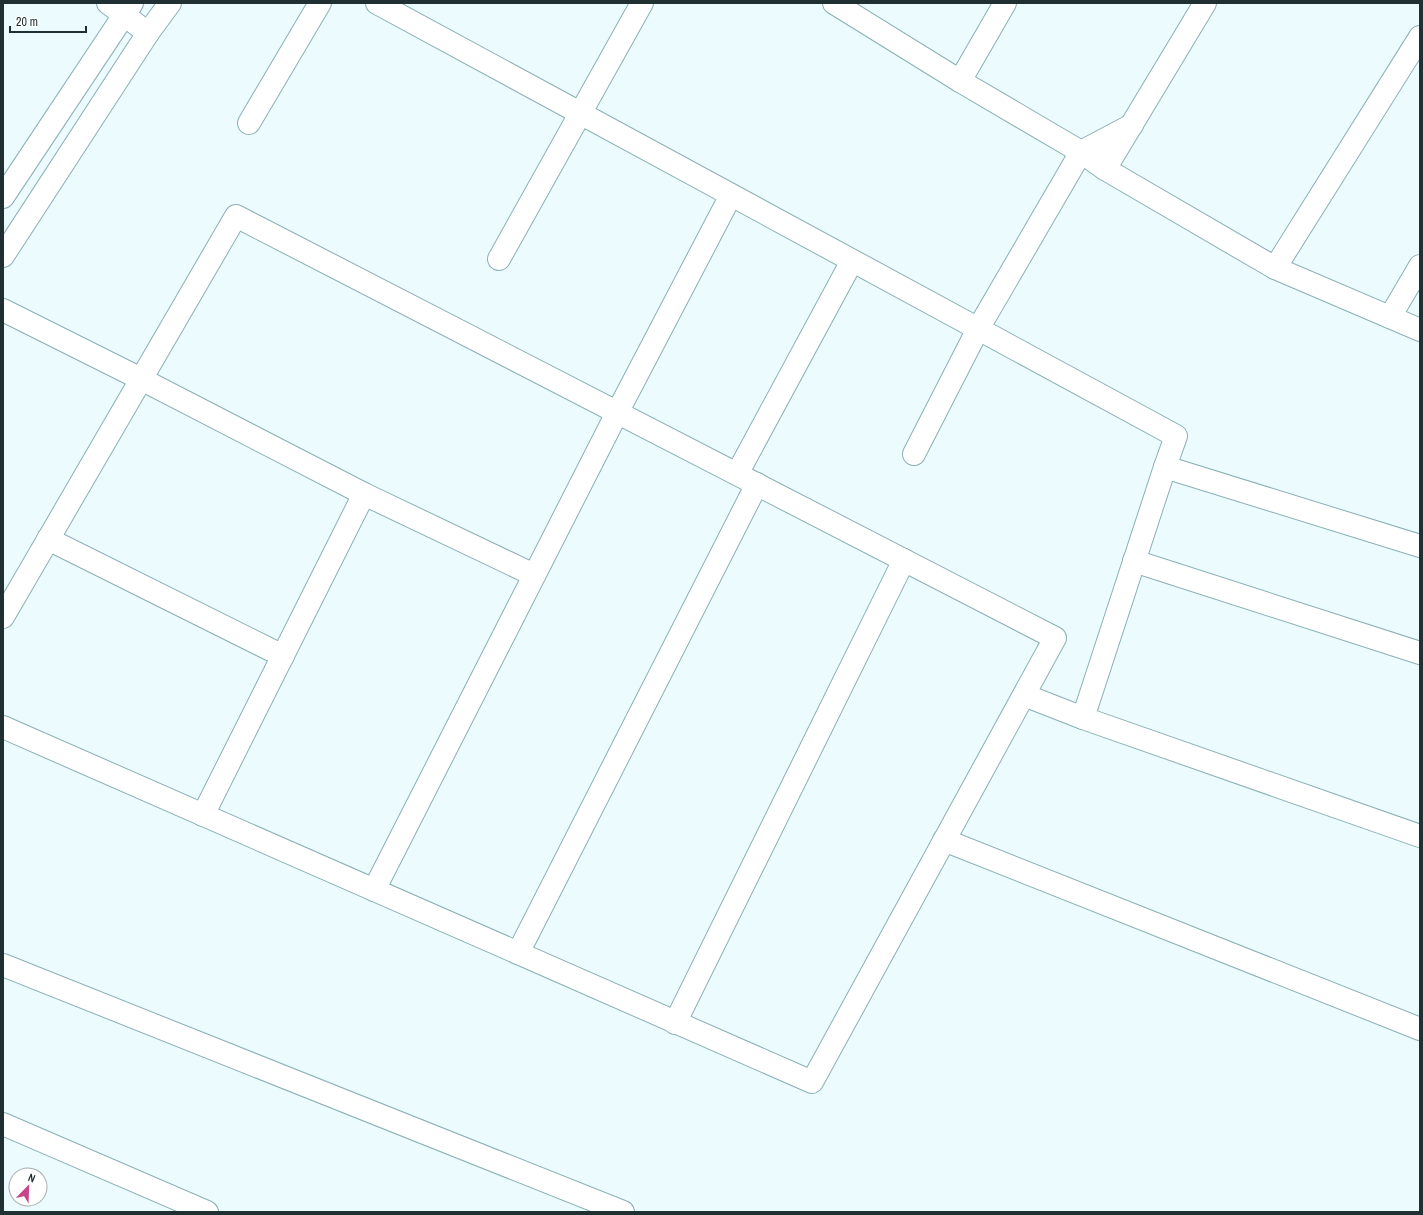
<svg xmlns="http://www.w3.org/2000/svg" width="1423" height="1215" viewBox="0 0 1423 1215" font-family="'Archivo Narrow',sans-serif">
<rect width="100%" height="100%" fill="#ebfbfe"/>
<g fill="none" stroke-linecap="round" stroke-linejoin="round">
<g stroke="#89b0b6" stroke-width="24">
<g id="minor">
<path d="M 108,3 L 148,33"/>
<path d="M 377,3 L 1176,436 L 1165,467 L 1420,546"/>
<path d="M 834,3 L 960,81 L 1081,152 L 1105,169 L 1275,268 L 1420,37"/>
<path d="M 960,81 L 1005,3"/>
<path d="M 249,123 L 320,3"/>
<path d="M 1105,169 L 1205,3"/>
<path d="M 3,197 L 132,3"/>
<path d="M 3,256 L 148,33 L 170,3"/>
<path d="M 499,259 L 642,3"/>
<path d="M 1275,268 L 1420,330"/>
<path d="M 3,310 L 141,379 L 364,494 L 534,575"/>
<path d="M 1390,317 L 1420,266"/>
<path d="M 914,454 L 978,329 L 1081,152 L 1132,125"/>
<path d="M 1165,467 L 1083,718 L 1420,836"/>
<path d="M 737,474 L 852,261"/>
<path d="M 48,539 L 283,656"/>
<path d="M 1134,561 L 1420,653"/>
<path d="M 3,617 L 236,216 L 1055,638 L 812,1082 L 3,727"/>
<path d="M 1024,695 L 1083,718"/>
<path d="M 203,815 L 364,494"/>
<path d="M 944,840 L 1420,1029"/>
<path d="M 374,890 L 617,413 L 731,195"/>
<path d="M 518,953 L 757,484"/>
<path d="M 3,965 L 623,1212"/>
<path d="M 675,1023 L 904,560"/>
<path d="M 3,1124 L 207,1212"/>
</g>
</g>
<use href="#minor" stroke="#fff" stroke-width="22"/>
</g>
<rect width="1423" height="1215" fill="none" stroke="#203032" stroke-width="8"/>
<g transform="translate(28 1187) rotate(23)"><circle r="19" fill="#ffffff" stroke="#a6acad"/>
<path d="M0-3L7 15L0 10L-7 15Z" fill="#c8458c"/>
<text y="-6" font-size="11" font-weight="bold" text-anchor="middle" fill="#203032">N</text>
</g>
<path d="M10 26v6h76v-6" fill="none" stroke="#203032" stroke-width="2"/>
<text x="16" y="26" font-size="12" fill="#203032" stroke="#ffffff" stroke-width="3" paint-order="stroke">20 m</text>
</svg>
